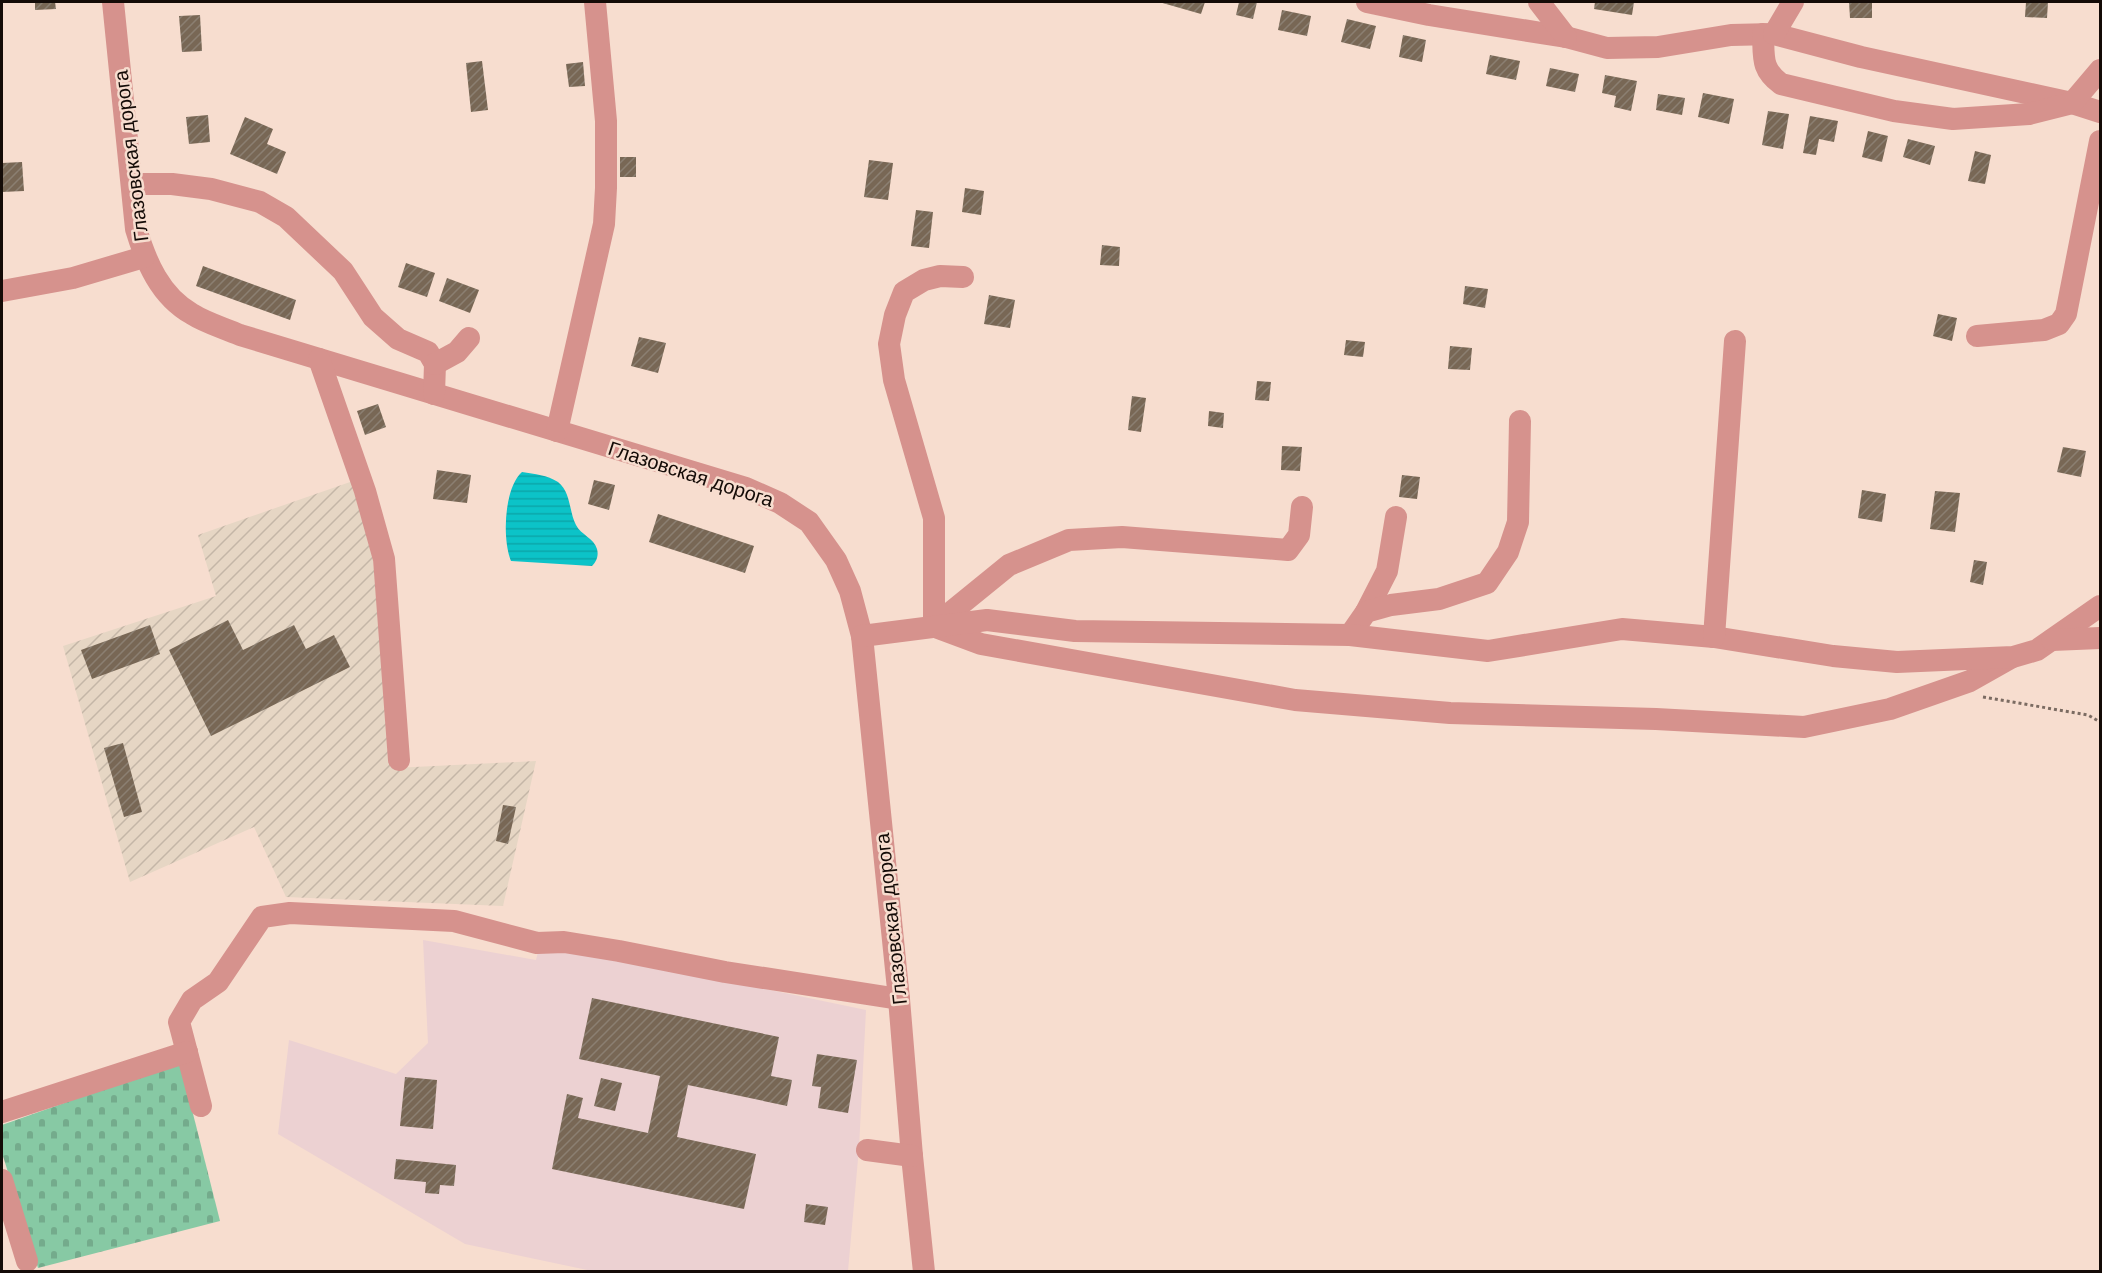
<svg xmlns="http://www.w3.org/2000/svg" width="2102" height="1273" viewBox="0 0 2102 1273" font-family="Helvetica,sans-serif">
<defs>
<pattern id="industrial-furrows" width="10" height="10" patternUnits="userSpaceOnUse" patternTransform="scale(1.5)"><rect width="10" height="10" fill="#e6d6c4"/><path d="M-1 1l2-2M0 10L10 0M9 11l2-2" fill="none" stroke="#c4b6a7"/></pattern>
<pattern id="cemetery-stones" width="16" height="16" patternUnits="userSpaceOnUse" patternTransform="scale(1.5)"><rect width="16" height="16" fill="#87c9a4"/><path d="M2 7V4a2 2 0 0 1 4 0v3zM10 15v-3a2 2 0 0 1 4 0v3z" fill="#74ab8c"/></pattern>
<pattern id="water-rules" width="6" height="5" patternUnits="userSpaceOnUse" patternTransform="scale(1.5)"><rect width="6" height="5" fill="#0cc3c8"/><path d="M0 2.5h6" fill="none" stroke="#0ba6aa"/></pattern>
<pattern id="building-hatch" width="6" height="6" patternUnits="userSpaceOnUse" patternTransform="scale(1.5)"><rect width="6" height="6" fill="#786755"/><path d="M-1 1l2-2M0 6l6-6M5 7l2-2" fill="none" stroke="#8b7f72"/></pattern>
</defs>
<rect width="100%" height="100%" fill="#f7ddcf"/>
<path fill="#ecd1d2" d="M 423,940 L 536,960 L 539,948 L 579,950 L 866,1010 L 859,1148 L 848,1271 L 592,1271 L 465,1244 L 278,1134 L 289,1040 L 396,1074 L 428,1043 Z"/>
<path fill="url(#industrial-furrows)" d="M 353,481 L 372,549 L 394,768 L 536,761 L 503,906 L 286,897 L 254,827 L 130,882 L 63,646 L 216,596 L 198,535 Z"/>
<path fill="url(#cemetery-stones)" d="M 180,1062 L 220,1221 L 38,1268 L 2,1153 L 2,1125 Z"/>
<path fill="url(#water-rules)" d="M 522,472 C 535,474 547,475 558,482 C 571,492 569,512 576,525 C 581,535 594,538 597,549 C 599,556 596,562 592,566 L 511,561 C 502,539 504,488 522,472 Z"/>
<g fill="url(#building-hatch)">
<path d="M 35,2 L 55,2 L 56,9 L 35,10 Z"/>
<path d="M 1159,2 L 1205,2 L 1201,14 Z"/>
<path d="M 1239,2 L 1257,2 L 1253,19 L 1236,15 Z"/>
<path d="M 1595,2 L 1634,2 L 1632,15 L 1594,9 Z"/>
<path d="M 1849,2 L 1872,2 L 1872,18 L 1850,18 Z"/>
<path d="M 2026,2 L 2048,2 L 2047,18 L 2025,17 Z"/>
<path d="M 1282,10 L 1311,16 L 1307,36 L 1278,30 Z"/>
<path d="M 200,15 L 202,51 L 182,52 L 179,16 Z"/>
<path d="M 1347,19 L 1376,26 L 1370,49 L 1341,42 Z"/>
<path d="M 1403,35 L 1426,40 L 1422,62 L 1399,57 Z"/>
<path d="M 1490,55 L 1520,61 L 1516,80 L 1486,74 Z"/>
<path d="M 482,61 L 488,110 L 471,112 L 466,63 Z"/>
<path d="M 583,62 L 585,86 L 569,87 L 566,64 Z"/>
<path d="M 1550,68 L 1579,74 L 1575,92 L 1546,86 Z"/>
<path d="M 1605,75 L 1637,81 L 1631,111 L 1614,107 L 1616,96 L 1602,93 Z"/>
<path d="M 1703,93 L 1734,99 L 1729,124 L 1698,117 Z"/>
<path d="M 1658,94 L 1685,98 L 1682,115 L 1656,110 Z"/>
<path d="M 1768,111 L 1789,114 L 1783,149 L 1762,145 Z"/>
<path d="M 208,115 L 210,142 L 189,144 L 186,117 Z"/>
<path d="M 1810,116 L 1838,121 L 1834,142 L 1819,139 L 1816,155 L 1803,153 Z"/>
<path d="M 245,117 L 273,129 L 267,144 L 286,152 L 277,174 L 230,154 Z"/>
<path d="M 1868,131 L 1888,136 L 1882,162 L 1862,157 Z"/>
<path d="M 1908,139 L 1935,146 L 1930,165 L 1903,157 Z"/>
<path d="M 1975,151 L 1991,155 L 1985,184 L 1968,181 Z"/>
<rect x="620" y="157" width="16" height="20"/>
<path d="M 869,160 L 893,163 L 888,200 L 864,197 Z"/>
<path d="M 22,162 L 24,191 L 2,192 L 2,163 Z"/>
<path d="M 965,188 L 984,191 L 981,215 L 962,212 Z"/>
<path d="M 916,210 L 933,212 L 929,248 L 911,246 Z"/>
<path d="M 1102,245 L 1120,247 L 1119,266 L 1100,265 Z"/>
<path d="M 406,263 L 435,273 L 427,297 L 398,287 Z"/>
<path d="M 203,266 L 296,300 L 290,320 L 196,286 Z"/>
<path d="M 447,278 L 479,290 L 470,313 L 439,301 Z"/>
<path d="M 1465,286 L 1488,289 L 1485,308 L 1463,304 Z"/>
<path d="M 989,295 L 1015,300 L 1010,328 L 984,324 Z"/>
<path d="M 1938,314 L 1957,318 L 1952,341 L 1933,336 Z"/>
<path d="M 639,337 L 666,343 L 658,373 L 631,366 Z"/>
<path d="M 1346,340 L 1365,342 L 1363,357 L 1344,355 Z"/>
<path d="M 1450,346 L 1472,348 L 1470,370 L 1448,369 Z"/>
<path d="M 1257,381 L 1271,382 L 1269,401 L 1255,400 Z"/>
<path d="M 1132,396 L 1146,398 L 1141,432 L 1128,430 Z"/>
<path d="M 378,404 L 386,427 L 365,435 L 357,411 Z"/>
<path d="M 1209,411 L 1224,413 L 1223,428 L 1208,426 Z"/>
<path d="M 1282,446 L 1302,447 L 1300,471 L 1281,470 Z"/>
<path d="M 2063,447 L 2086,451 L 2081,477 L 2057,472 Z"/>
<path d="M 437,470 L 471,475 L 467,503 L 433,499 Z"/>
<path d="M 1402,475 L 1420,477 L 1417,499 L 1399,497 Z"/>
<path d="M 594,480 L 615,485 L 609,510 L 588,504 Z"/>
<path d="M 1862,490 L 1886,494 L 1882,522 L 1858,518 Z"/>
<path d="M 1935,491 L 1960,493 L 1955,532 L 1930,529 Z"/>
<path d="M 658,514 L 754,546 L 745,573 L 649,542 Z"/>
<path d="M 1974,560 L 1987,562 L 1983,585 L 1970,582 Z"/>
<path d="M 228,620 L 243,650 L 294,625 L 306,649 L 334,635 L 350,667 L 211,736 L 169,650 Z"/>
<path d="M 150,625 L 160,654 L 92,679 L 81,650 Z"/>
<path d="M 123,743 L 142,812 L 124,817 L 104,748 Z"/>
<path d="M 503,805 L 516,807 L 508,844 L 496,841 Z"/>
<path d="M 592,998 L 779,1037 L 771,1076 L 792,1080 L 787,1106 L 688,1085 L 677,1137 L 756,1154 L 744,1209 L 552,1169 L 567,1094 L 583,1098 L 578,1118 L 648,1133 L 660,1076 L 579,1059 Z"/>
<path d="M 817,1054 L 857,1060 L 848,1113 L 818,1108 L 821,1087 L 812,1086 Z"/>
<path d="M 405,1077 L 437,1080 L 433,1129 L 400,1126 Z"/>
<path d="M 601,1078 L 622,1083 L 615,1111 L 594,1106 Z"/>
<path d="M 396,1159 L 456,1165 L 454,1186 L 440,1185 L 439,1194 L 425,1193 L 426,1182 L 394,1179 Z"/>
<path d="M 806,1204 L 828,1207 L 825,1225 L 804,1222 Z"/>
</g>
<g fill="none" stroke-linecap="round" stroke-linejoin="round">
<path stroke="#7b6b62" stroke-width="3" stroke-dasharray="3 3" stroke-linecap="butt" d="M 1983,697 L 2088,715 L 2100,722"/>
<g stroke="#d6928d" stroke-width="22">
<path d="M 113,2 L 136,229 C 146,262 160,296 192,314 C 206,323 224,328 240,335 L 746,488 L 780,503 L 809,522 L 836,560 L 850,591 L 862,636 L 899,999 L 912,1156 L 924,1272"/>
<path d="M 1367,2 L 1429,15 L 1566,37 L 1607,48 L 1658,47 L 1731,35 L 1774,34 L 1861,57 L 2072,103 L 2100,112"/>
<path d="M 1539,2 L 1566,37"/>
<path d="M 1763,34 C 1764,58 1761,69 1781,84 L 1894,111 L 1953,119 L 2029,114 L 2072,103 L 2100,70"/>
<path d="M 1774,34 L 1793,2"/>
<path d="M 132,184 L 172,184 L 211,189 L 260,202 L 286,217 L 343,271 L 373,317 L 398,339 L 428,352 L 435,364 L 434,394"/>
<path d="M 2,291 L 73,278 L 144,257"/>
<path d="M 1977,336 L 2044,330 L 2059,324 L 2066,314 L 2100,141"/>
<path d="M 319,359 L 365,491 L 384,559 L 399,760"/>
<path d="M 435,364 L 457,352 L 469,338"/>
<path d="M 557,431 L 604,224 L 606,188 L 606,121 L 595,2"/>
<path d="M 1366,612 L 1387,571 L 1396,517"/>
<path d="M 934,626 L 1009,565 L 1069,540 L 1122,537 L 1288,550 L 1299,535 L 1302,507"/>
<path d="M 934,626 L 934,518 L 894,380 L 889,344 L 895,315 L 904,292 L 924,280 L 940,276 L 963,277"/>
<path d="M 938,628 L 981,644 L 1295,700 L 1450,713 L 1656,719 L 1804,727 L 1890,709 L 1970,681 L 2009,659"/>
<path d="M 1350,635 L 1366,612 L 1391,605 L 1439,599 L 1487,583 L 1508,552 L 1518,522 L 1520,421"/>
<path d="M 862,636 L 987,620 L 1075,631 L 1350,635 L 1488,651 L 1622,629 L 1714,637 L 1833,656 L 1897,662 L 2013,657 L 2037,650 L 2100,606"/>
<path d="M 1714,637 L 1735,341"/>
<path d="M 2052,640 L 2100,638"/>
<path d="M 201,1106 L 179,1022 L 192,1000 L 218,982 L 262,917 L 290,913 L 454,921 L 537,943 L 564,942 L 619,951 L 725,972 L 899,999"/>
<path d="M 2,1112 L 187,1052"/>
<path d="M 867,1150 L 912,1156"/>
<path d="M 2,1180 L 27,1261"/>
</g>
</g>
<g text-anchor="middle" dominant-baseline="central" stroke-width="5" stroke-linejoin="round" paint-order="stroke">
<g font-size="20" fill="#140b07" stroke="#f7ddcf">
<text transform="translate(131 156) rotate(-97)">Глазовская дорога</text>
<text transform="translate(691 474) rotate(18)">Глазовская дорога</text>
<text transform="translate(891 919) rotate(-96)">Глазовская дорога</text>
</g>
</g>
<rect width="2102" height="1273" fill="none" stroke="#140b07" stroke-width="6"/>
</svg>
